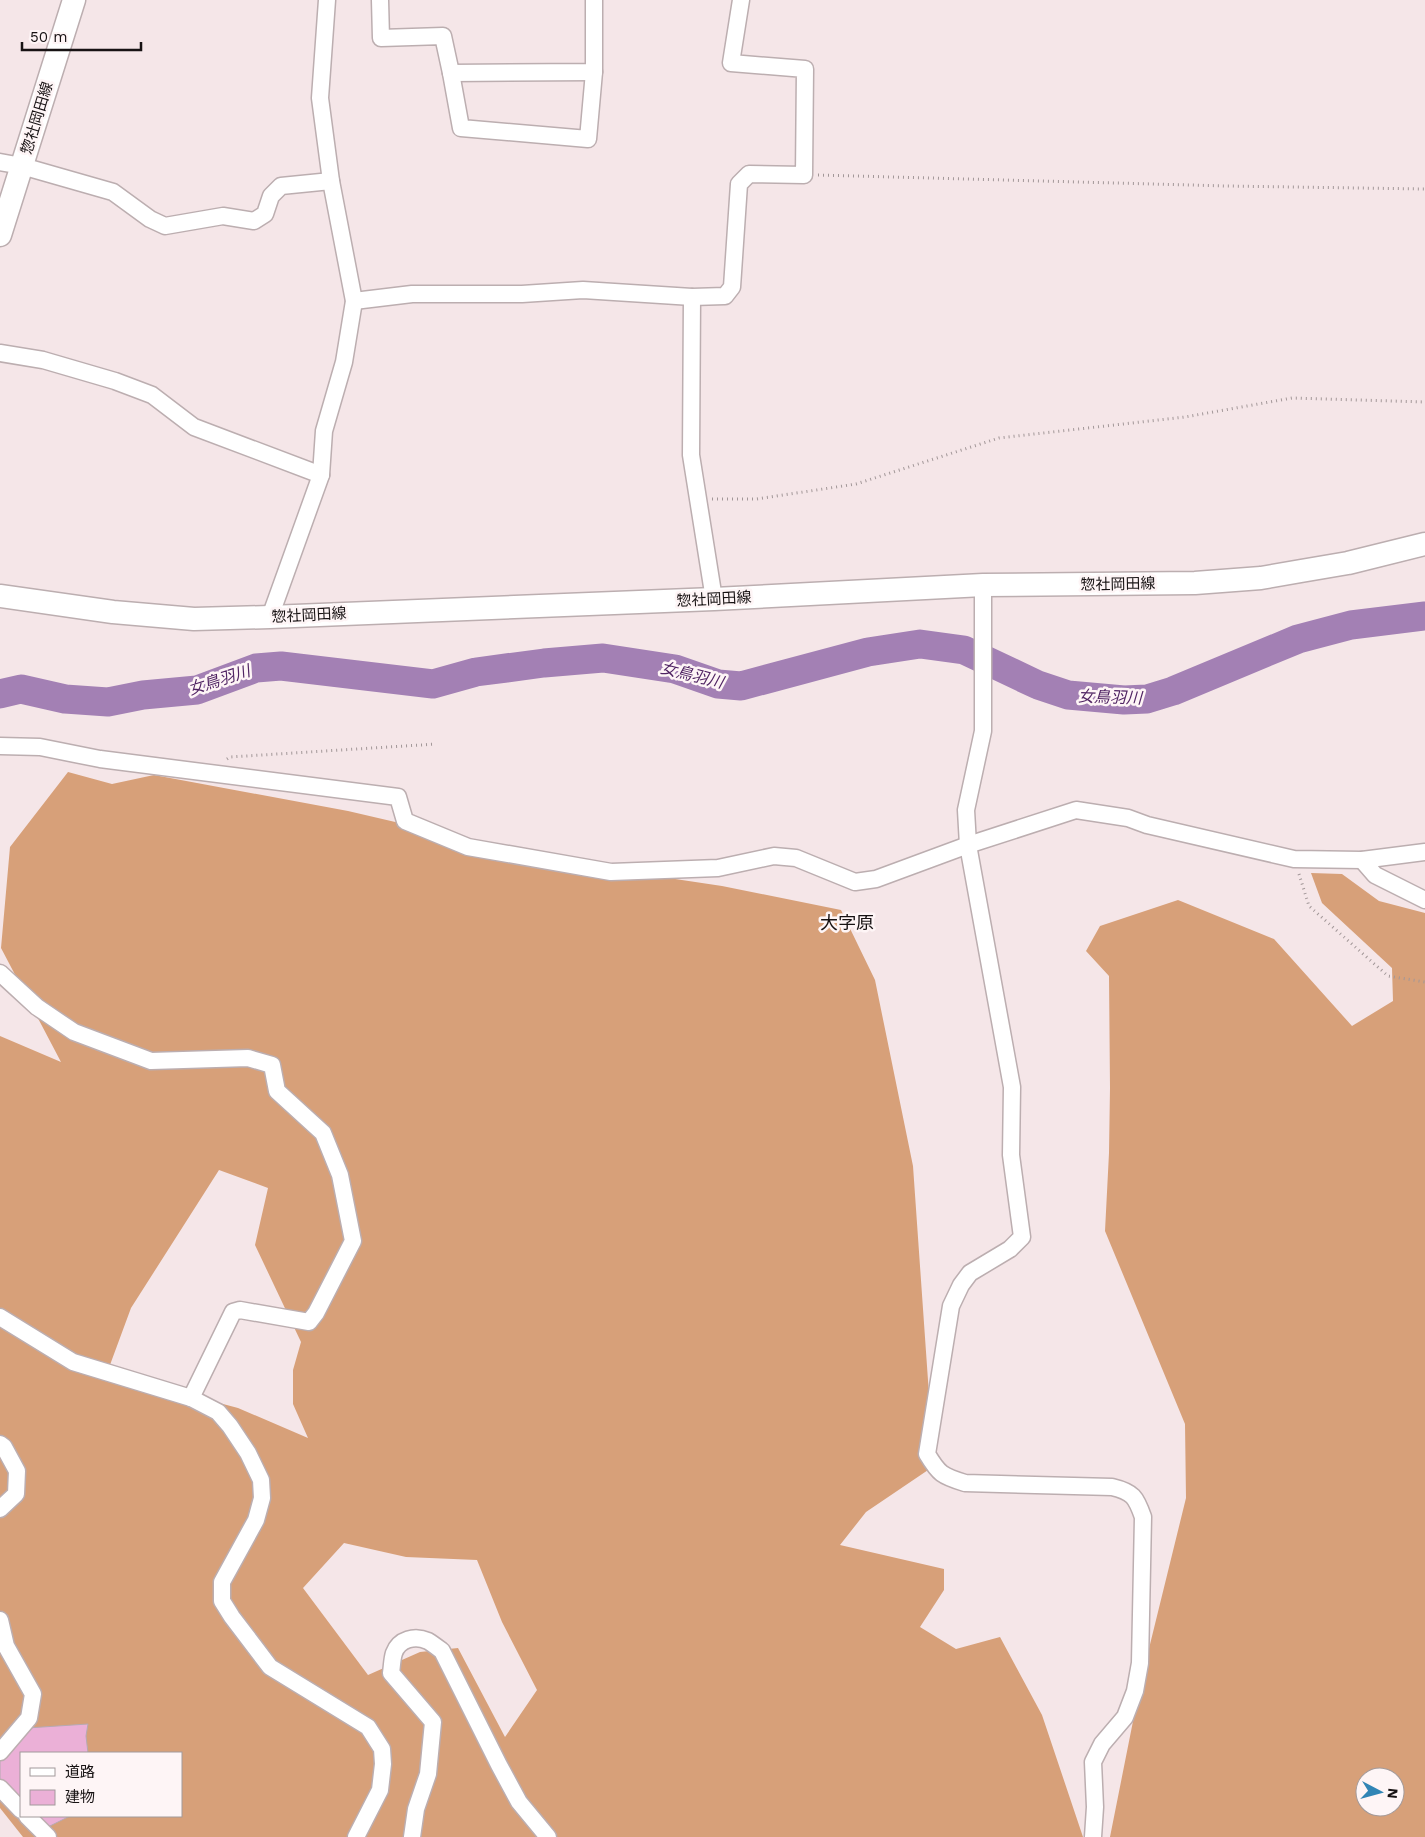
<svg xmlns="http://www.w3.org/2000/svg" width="1425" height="1837" viewBox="0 0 1425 1837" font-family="'Work Sans','Noto Sans JP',sans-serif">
<rect width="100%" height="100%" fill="#f5e6e8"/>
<g fill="#d7a079" fill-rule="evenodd">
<path d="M 68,772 L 112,784 L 154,775 L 348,811 L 575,864 L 722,886 L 841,910 L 875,980 L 913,1166 L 934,1466 L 866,1512 L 840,1545 L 944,1569 L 944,1590 L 920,1627 L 956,1649 L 1000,1637 L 1042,1715 L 1083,1837 L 1087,1837 L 23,1837 L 0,1808 L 0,1036 L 61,1062 L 1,948 L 10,847 ZM 219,1170 L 268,1188 L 255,1245 L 301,1342 L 293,1370 L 293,1404 L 308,1438 L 238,1408 L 107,1373 L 131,1308 ZM 344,1543 L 406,1557 L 477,1560 L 502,1622 L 537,1690 L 505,1737 L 458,1648 L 420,1652 L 368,1675 L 303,1588 ZM 21,1753 L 181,1753 L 181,1816 L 21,1816 Z"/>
<path d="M 1311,873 L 1342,874 L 1379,901 L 1425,913 L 1425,1837 L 1110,1837 L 1141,1681 L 1186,1498 L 1185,1424 L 1105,1231 L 1109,1153 L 1110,1088 L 1109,976 L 1086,951 L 1100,926 L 1178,900 L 1274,939 L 1352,1026 L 1393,1001 L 1392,968 L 1322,903 ZM 1365,1777 L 1395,1777 L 1395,1807 L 1365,1807 Z"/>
</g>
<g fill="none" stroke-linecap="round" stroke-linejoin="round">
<path stroke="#a380b4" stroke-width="29" d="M 0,694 L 21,689 L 65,699 L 108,702 L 143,695 L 197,690 L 256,668 L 281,666 L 433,684 L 476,672 L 544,663 L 603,658 L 675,669 L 718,684 L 741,686 L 868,652 L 920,644 L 964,650 L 1038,685 L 1068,695 L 1124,700 L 1147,699 L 1173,691 L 1298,639 L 1351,625 L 1425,616"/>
</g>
<g fill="#ebb0d7" stroke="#b6aab1">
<path d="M 88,1724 L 86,1736 L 88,1753 L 21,1753 L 21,1802 L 0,1783 L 0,1761 L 11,1751 L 27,1728 Z"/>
<path d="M 36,1816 L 70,1816 L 48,1827 Z"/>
</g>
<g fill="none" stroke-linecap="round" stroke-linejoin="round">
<g stroke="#bcaeb0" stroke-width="19">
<g id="street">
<path d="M 380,0 L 381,38 L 443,36 L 451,73 L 594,72 L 594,0"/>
<path d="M 451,73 L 461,128 L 588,139 L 594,72"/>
<path d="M 0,162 L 22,166 L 113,192 L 150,219 L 165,226 L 223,216 L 254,221 L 265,214 L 271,196 L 281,186 L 331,181"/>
<path d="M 692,297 L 691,455 L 714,599"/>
<path d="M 354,301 L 412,294 L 522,294 L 583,290 L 692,297 L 725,296 L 732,287 L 739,184 L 749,174 L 804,175 L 805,69 L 731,63 L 741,0"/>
<path d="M 0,353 L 43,360 L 115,381 L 152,395 L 194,427 L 321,475"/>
<path d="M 983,585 L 983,731 L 966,810 L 968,845 L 1012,1087 L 1011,1155 L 1022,1237 L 1010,1249 L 970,1273 L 961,1285 L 951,1306 L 927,1454 C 939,1474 942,1476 965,1483 L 1112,1487 C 1133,1492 1136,1497 1143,1517 L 1140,1663 L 1135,1691 L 1125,1717 L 1102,1744 L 1093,1762 L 1095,1807 L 1093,1837"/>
<path d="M 270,617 L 321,475 L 324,431 L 344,362 L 354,301 L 331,181 L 320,98 L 327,0"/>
<path d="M 0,746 L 40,747 L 100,759 L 398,797 L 405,821 L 468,847 L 611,872 L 718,868 L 774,856 L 796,858 L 855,882 L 876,879 L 968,845 L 1076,810 L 1128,818 L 1147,825 L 1294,859 L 1362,860 L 1425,852"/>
<path d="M 1362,860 L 1375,875 L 1425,900"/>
<path d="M 0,973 L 37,1007 L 74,1032 L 151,1061 L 248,1058 L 272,1065 L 277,1091 L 323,1133 L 340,1175 L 353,1241 L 316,1313 L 309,1322 L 240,1310 L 233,1312 L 191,1398"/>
<path d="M 0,1317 L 73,1362 L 191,1398 L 218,1412 L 230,1426 L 248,1453 L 261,1480 L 262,1498 L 256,1520 L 222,1582 L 222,1601 L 232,1617 L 270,1667 L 368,1727 L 382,1749 L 383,1764 L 380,1790 L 356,1837"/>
<path d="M 0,1444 L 4,1447 L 17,1471 L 16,1494 L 0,1509"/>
<path d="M 0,1620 L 6,1646 L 33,1694 L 29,1718 L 0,1752"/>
<path d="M 0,1788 L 21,1810"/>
<path d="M 27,1816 L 48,1837"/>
<path d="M 412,1837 L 416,1809 L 428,1774 L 433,1722 L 391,1673 C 392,1667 392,1659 394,1653 C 399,1639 415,1635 428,1641 C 433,1644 438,1648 442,1651 L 499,1765 L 519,1802 L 548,1837"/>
</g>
</g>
<g stroke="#bcaeb0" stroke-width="25">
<g id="secondary">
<path d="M 0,235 L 74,0"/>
<path d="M 0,596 L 113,612 L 194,619 L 270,617 L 714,599 L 983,585 L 1195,583 L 1261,578 L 1301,571 L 1348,563 L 1425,544"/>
</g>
</g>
<g stroke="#a29798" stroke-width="3" stroke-dasharray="1 4" stroke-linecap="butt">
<path d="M 818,175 L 1227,186 L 1425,189"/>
<path d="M 712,499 L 757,499 L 856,484 L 999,438 L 1185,417 L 1292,398 L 1425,402"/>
<path d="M 227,759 L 230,757 L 436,744"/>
<path d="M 1299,874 L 1309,906 L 1388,976 L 1425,982"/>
</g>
<use href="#street" stroke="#fff" stroke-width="16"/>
<use href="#secondary" stroke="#fff" stroke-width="22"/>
</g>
<g text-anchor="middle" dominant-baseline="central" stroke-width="5" stroke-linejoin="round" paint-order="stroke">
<g font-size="15" fill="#171213" stroke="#fef5f6">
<text transform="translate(37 118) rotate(-73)">惣社岡田線</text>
<text transform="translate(1118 584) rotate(-1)">惣社岡田線</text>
<text transform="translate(714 599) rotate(-3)">惣社岡田線</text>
<text transform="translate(309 615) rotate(-3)">惣社岡田線</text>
</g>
<g font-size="16" font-style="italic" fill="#502463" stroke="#fef5f6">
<text transform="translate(692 675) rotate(14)">女鳥羽川</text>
<text transform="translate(219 680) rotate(-18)">女鳥羽川</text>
<text transform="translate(1110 697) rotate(2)">女鳥羽川</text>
</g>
<g font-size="18" fill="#171213" stroke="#fef5f6">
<text x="847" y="922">大字原</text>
</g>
</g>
<rect x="20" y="1752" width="162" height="65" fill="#fef5f6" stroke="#a29a9b"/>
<rect x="30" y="1768" width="25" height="8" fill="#ffffff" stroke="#a29a9b"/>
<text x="65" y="1777" font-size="15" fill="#171213">道路</text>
<rect x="30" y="1790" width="25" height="15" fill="#ebb0d7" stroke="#a29a9b"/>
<text x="65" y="1802" font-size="15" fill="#171213">建物</text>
<g transform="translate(1380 1792) rotate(96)"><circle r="24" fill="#fef5f6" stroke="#a29a9b"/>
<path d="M0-4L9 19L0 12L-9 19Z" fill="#3185b5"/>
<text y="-8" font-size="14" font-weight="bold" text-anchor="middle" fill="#171213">N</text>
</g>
<path d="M22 42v8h119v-8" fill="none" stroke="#171213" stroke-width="2.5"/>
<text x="30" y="42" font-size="15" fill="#171213" stroke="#fef5f6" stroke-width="4" paint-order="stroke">50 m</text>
</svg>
